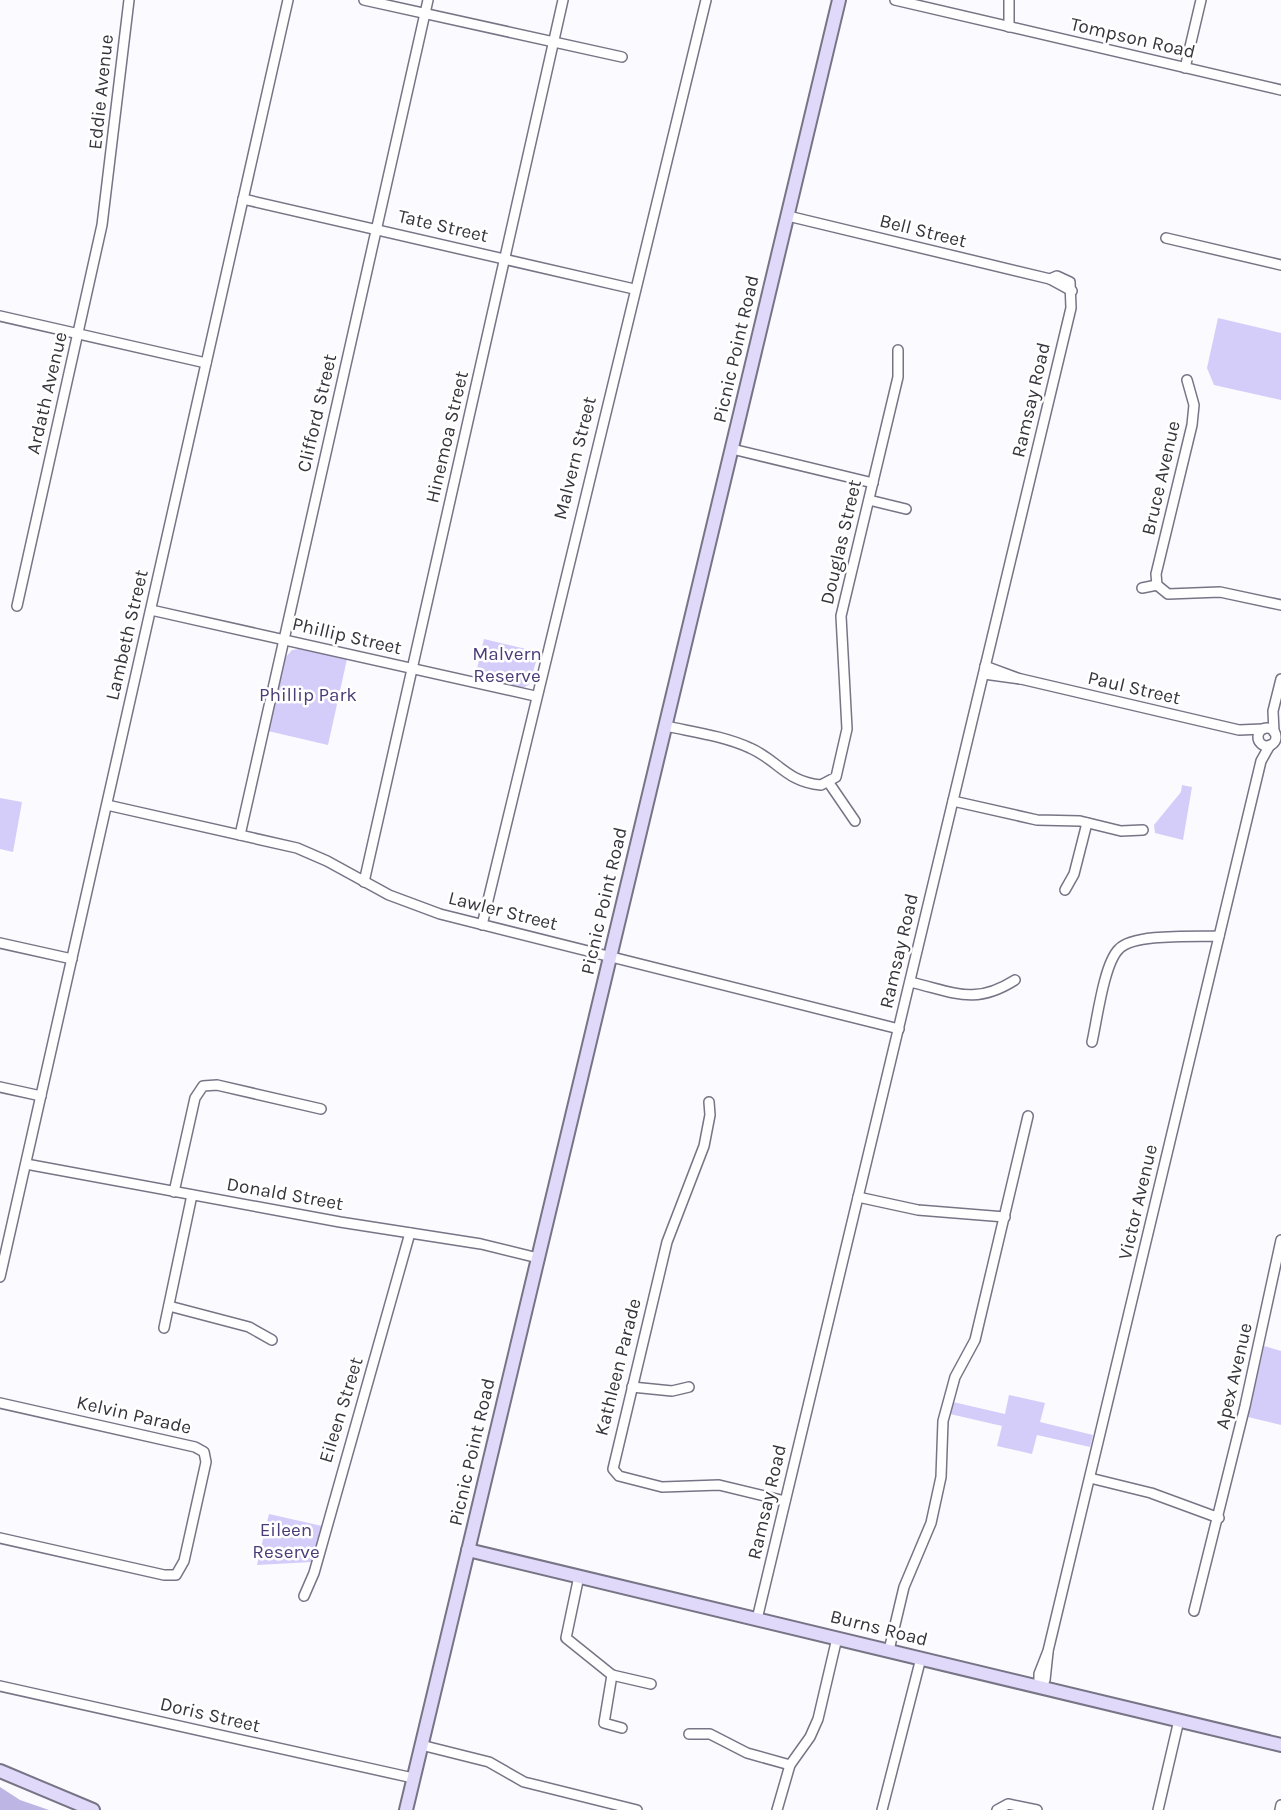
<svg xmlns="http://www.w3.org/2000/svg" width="1281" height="1810" viewBox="0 0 1281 1810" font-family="Karla,sans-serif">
<rect width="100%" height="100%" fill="#fbfafe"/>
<g fill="#d4cdf9">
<path d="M 1218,318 L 1281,333 L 1281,400 L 1214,385 L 1207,368 Z"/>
<path d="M 484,639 L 539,652 L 529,685 L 522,688 L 475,677 Z"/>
<path d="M 299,649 L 347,659 L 328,745 L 268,731 L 285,658 L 292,650 Z"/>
<path d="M 1182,785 L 1192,787 L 1183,840 L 1155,833 L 1154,825 L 1181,792 Z"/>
<path d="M 0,798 L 22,802 L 13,852 L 0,849 Z"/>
<path d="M 1264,1346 L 1281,1351 L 1281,1425 L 1248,1417 Z"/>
<path d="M 1009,1395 L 1045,1403 L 1040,1422 L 1093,1435 L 1090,1447 L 1037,1435 L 1032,1454 L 997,1446 L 1002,1426 L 950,1414 L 953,1402 L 1005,1414 Z"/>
<path d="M 269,1514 L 322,1526 L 312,1562 L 257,1565 Z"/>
</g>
<path fill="#bdb6e5" d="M 0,1787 L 20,1800 L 49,1810 L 0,1810 Z"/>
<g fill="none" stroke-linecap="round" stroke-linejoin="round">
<g stroke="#777486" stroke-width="12">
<g id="street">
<path d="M 364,0 L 622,57"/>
<path d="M 895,0 L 1281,90"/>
<path d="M 1009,0 L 1009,27"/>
<path d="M 1185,68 L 1201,0"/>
<path d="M 243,199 L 634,289"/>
<path d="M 788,216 L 1050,279 L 1072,291"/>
<path d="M 1166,238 L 1281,265"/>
<path d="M 0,316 L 206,363"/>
<path d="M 1187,380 L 1194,405 L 1192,425 L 1156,574 L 1157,585 L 1168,594 L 1220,592 L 1281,605"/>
<path d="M 732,449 L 873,483"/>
<path d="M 869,500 L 906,509"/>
<path d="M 1142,588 L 1157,585"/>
<path d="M 17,606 L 102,225 L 129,0"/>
<path d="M 151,610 L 535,696"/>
<path d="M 985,666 L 1020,679"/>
<path d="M 984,674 L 1021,679 L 1239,730 L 1263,729"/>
<path d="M 666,726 C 693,732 724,736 750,748 C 778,760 786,782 821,785 L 836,777 L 847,729 L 841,616 L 898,377 L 898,350"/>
<circle cx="1267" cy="737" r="9"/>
<path d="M 1274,732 L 1273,711 L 1281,679"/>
<path d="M 829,783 L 855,821"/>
<path d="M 953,801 L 1037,820 L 1080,821 L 1121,831 L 1143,830"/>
<path d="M 107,805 L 297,848 L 327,861 L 389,895 L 440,914 L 899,1029"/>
<path d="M 240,835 L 428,0"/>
<path d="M 364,882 L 563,0"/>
<path d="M 1065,890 L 1074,874 L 1087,823"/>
<path d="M 482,925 L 706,0"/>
<path d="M 0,943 L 72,959"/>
<path d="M 910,982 C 954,992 974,1006 1015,980"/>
<path d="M 1092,1042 C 1097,1020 1104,963 1119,949 C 1134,933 1197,937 1219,936"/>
<path d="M 0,1087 L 41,1096"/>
<path d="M 709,1102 L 710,1115 L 704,1146 L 667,1242 L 613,1469 L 619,1476 L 662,1487 L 719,1485 L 785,1501"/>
<path d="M 26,1164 L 340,1222 L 481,1244 L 538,1258"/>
<path d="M 174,1192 L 195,1098 L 203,1086 L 217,1085 L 321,1109"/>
<path d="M 858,1197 L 918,1210 L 1005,1217"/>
<path d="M 0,1277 L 288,0"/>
<path d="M 169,1306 L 249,1327 L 272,1340"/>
<path d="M 164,1328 L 192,1195"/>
<path d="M 632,1387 L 672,1391 L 689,1387"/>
<path d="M 0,1403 L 195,1447 L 204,1452 L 206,1462 L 184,1561 L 176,1575 L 164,1575 L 0,1538"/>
<path d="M 1090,1478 L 1151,1493 L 1219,1518"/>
<path d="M 579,1576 L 566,1638 L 612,1675 L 604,1723 L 622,1728"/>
<path d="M 304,1596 L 314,1573 L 410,1233"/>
<path d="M 1194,1611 L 1245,1406 L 1281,1240"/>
<path d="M 757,1619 L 1071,308 L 1070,282 L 1057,276 L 1050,279"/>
<path d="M 889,1650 L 904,1587 L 931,1523 L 941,1477 L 943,1421 L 955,1377 L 975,1340 L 1028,1116"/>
<path d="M 612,1675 L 651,1684"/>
<path d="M 0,1686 L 413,1778"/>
<path d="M 1039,1687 L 1039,1674 L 1048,1651 L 1261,761 L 1270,745"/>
<path d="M 1039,1687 L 1045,1680 L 1048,1652"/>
<path d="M 689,1734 L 710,1734 L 747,1753 L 790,1765"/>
<path d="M 421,1745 L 489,1762 L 524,1782 L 637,1810"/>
<path d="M 777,1810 L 790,1765 L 810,1737 L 818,1719 L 837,1638"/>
<path d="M 882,1810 L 921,1658"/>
<path d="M 997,1810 L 1008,1804 L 1037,1810"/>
<path d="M 1158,1810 L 1179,1720"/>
<path d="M 1280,1810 L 1281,1805"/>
</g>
</g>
<g stroke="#777486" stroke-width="16">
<g id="secondary">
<path d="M 468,1550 L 1281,1745"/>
<path d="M 0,1771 L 93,1810"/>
<path d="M 406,1810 L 839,0"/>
</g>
</g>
<use href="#street" stroke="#fff" stroke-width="9"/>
<use href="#secondary" stroke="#e0d9f9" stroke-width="12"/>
</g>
<g text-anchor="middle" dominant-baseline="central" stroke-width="5" stroke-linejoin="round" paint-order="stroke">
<g font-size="19" fill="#36353d" stroke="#fff">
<text transform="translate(1133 38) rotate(13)">Tompson Road</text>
<text transform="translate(101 92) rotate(-84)">Eddie Avenue</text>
<text transform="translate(443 226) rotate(13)">Tate Street</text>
<text transform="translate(923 231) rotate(14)">Bell Street</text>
<text transform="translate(736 349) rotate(-77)">Picnic Point Road</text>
<text transform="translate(47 393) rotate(-77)">Ardath Avenue</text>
<text transform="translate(1031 400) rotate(-77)">Ramsay Road</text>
<text transform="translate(317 413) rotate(-77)">Clifford Street</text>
<text transform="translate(447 437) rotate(-77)">Hinemoa Street</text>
<text transform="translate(575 458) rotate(-76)">Malvern Street</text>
<text transform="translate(1161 478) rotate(-77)">Bruce Avenue</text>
<text transform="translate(841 542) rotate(-77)">Douglas Street</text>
<text transform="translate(127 635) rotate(-77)">Lambeth Street</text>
<text transform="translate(347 636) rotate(13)">Phillip Street</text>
<text transform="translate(1134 688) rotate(13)">Paul Street</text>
<text transform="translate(604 901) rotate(-77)">Picnic Point Road</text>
<text transform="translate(503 911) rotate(14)">Lawler Street</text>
<text transform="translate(899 951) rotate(-77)">Ramsay Road</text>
<text transform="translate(285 1194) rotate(10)">Donald Street</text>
<text transform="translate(1138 1202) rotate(-77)">Victor Avenue</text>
<text transform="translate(618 1367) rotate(-76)">Kathleen Parade</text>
<text transform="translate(1234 1376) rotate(-77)">Apex Avenue</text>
<text transform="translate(341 1410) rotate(-73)">Eileen Street</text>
<text transform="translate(134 1415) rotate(13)">Kelvin Parade</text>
<text transform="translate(472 1452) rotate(-77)">Picnic Point Road</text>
<text transform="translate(767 1502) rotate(-77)">Ramsay Road</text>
<text transform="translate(879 1628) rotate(14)">Burns Road</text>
<text transform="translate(210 1715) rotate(13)">Doris Street</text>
</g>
<g font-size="19" fill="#4b3d78" stroke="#fff">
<text x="507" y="654">Malvern<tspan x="507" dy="22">Reserve</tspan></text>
<text x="308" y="695">Phillip Park</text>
<text x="286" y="1530">Eileen<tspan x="286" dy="22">Reserve</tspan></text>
</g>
</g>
</svg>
